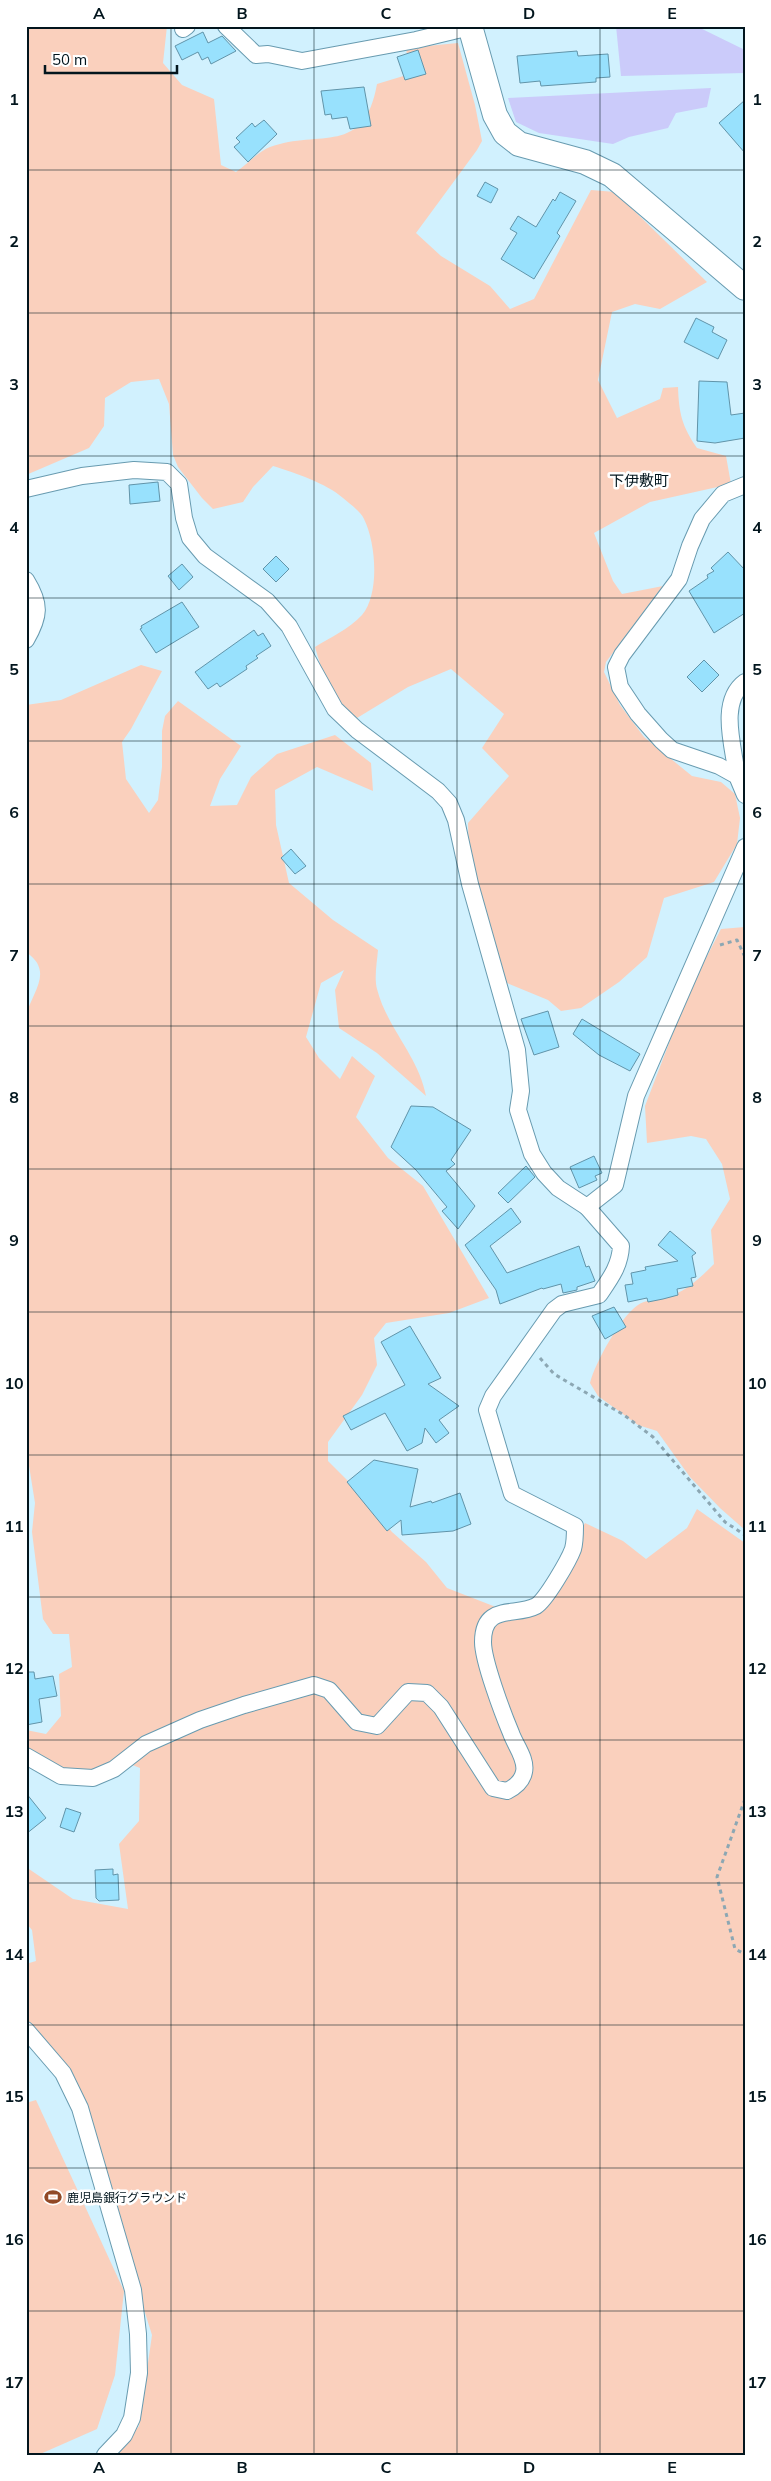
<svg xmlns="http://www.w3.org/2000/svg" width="771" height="2481" viewBox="0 0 771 2481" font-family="Mulish,'Noto Sans JP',sans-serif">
<rect width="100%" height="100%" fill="#d1f1fe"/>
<g fill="#fad0bd">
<path d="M 26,26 L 167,26 L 163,63 L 182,85 L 214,99 L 221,165 L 236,172 C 246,165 259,151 270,147 C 320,129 364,157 377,84 L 410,74 L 406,48 L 458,43 L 475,105 L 482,141 L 477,150 L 416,233 L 441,256 L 490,286 L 510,309 L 534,299 L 591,190 L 615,192 L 707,282 L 660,309 L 635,304 L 612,312 L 598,380 L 617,418 L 660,399 L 663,388 L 678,387 C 679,414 682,426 697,448 L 726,456 L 731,484 L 650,502 L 594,533 L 613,581 L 622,594 L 663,586 L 606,662 L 604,672 L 620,705 L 644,737 L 692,776 L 721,782 L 735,794 L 740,818 L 737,844 L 714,882 L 664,898 L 647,957 L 619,982 L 581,1008 L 561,1011 L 548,1000 L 507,983 L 469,861 L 468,823 L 509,776 L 482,748 L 504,714 L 451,669 L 408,687 L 357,718 C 330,705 323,673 315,647 C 331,637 349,629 362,615 C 380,594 376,543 364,519 C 361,512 349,503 343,498 C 326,483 295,473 273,466 L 253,487 L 243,502 L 213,509 L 202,498 L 178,467 L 173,455 L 169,404 L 159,379 L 131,382 L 105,398 L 104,426 L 89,448 L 26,475 Z"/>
<path d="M 141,665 L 162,671 L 131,729 L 122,742 L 126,779 L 149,813 L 158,800 L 162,767 L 162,731 L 165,716 L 178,701 L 241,746 L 220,779 L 210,806 L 237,805 L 251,777 L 277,754 L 335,735 L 371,763 L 373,791 L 317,767 L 275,790 L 276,825 L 289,883 L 333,920 L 378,950 C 377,962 374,978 377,989 C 387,1028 419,1057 426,1096 L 377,1053 L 339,1028 L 335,990 L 344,970 L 321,983 L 306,1037 L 319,1058 L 340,1079 L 352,1056 L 375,1076 L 356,1117 L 388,1158 L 423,1186 L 489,1298 L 449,1313 L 386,1323 L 374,1338 L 377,1365 L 362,1395 L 328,1442 L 328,1461 L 361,1494 L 392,1532 L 426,1562 L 447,1588 L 519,1616 L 550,1583 L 585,1523 L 623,1541 L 646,1559 L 687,1528 L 697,1509 L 745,1543 L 745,2455 L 114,2455 L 139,2426 L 152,2335 L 68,2068 L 26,2020 L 26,1964 L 36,1961 L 32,1930 L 26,1923 L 26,1867 L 73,1899 L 128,1909 L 119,1844 L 139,1821 L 140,1768 L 120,1760 L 95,1775 L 61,1772 L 26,1750 L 26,1730 L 46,1734 L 61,1716 L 59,1674 L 72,1667 L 69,1634 L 53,1634 L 43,1619 L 32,1532 L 35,1503 L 26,1447 L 26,1015 C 33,991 54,971 26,952 L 26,705 L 61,700 Z"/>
<path d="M 745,927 L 745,1530 L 720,1508 L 690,1477 L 657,1431 L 638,1425 L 598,1396 L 590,1383 C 595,1363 621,1316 638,1305 C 645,1300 656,1300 664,1298 C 685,1293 700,1278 714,1264 L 711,1230 L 730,1199 L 722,1164 L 706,1139 L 691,1136 L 647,1143 L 645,1106 L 689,991 L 721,929 Z"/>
<path d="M 36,2100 L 124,2291 L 115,2375 L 97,2429 L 38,2455 L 26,2455 L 26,2103 Z"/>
</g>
<g fill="#cbcbfa">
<path d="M 616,26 L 696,26 L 745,50 L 745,73 L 621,76 Z"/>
<path d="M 711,88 L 707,107 L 676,113 L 668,128 L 629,137 L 613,144 L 539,133 L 516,122 L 508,98 Z"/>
</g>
<g fill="#98e1fd" stroke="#6194a9">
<path d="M 203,32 L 208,43 L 222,36 L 236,51 L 211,64 L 208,57 L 202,60 L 198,52 L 182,60 L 175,46 Z"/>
<path d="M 418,50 L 426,74 L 405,80 L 397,57 Z"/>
<path d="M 577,51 L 578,56 L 608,54 L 610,77 L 596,78 L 596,82 L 541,86 L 540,81 L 520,83 L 517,56 Z"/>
<path d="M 364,87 L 371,126 L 350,129 L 347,117 L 332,119 L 331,114 L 325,115 L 321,91 Z"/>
<path d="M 745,100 L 745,153 L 719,123 Z"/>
<path d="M 264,120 L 277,134 L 248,162 L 234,147 L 240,142 L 236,138 L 252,123 L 255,127 Z"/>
<path d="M 485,182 L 498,189 L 491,203 L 477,196 Z"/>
<path d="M 560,192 L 576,201 L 557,233 L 560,236 L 534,279 L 501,259 L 517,233 L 510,229 L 518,216 L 536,227 L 553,199 L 555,201 Z"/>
<path d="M 696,318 L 714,327 L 712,332 L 727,340 L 718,359 L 684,342 Z"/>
<path d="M 699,381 L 727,382 L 731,415 L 745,413 L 745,438 L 715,443 L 697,441 Z"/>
<path d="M 158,482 L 160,501 L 130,504 L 129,485 Z"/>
<path d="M 728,552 L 745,570 L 745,613 L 714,633 L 689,591 L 708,578 L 707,575 L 714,571 L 711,568 Z"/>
<path d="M 276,556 L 289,569 L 276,582 L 263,569 Z"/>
<path d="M 182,564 L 193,577 L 179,590 L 168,576 Z"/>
<path d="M 182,602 L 199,627 L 156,653 L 140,629 L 142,628 L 141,626 Z"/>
<path d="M 254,630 L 258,636 L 263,633 L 271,646 L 256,656 L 258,658 L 246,666 L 247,669 L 220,687 L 217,683 L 208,689 L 195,672 Z"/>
<path d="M 704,660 L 719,675 L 702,692 L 687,677 Z"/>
<path d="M 291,849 L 306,866 L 295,874 L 281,858 Z"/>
<path d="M 548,1011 L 559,1047 L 534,1055 L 521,1019 Z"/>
<path d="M 582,1019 L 640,1054 L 630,1071 L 599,1055 L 573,1034 Z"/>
<path d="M 411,1106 L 433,1107 L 471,1130 L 451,1160 L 455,1164 L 446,1171 L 475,1206 L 458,1229 L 442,1211 L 447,1207 L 416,1170 L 391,1147 Z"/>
<path d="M 594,1156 L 602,1173 L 595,1176 L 597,1180 L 579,1188 L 570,1167 Z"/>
<path d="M 526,1166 L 535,1177 L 508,1203 L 498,1193 Z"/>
<path d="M 511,1208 L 521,1222 L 490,1246 L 507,1273 L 579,1246 L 586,1267 L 589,1266 L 595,1281 L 577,1287 L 577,1290 L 563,1293 L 561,1284 L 543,1289 L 542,1288 L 500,1304 L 496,1290 L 465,1245 Z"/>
<path d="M 670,1231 L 696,1253 L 692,1256 L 696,1277 L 691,1278 L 693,1286 L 677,1289 L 678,1295 L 663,1299 L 648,1302 L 647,1298 L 628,1302 L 625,1285 L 633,1284 L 631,1273 L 646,1270 L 645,1267 L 678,1261 L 658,1245 Z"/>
<path d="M 614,1307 L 626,1327 L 605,1339 L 592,1316 Z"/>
<path d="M 410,1326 L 441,1378 L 428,1384 L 459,1406 L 439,1420 L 449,1433 L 436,1443 L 425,1428 L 422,1443 L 407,1451 L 385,1413 L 351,1430 L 343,1416 L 405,1385 L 381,1342 Z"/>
<path d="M 374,1460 L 418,1469 L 410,1507 L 431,1501 L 432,1503 L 460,1493 L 471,1524 L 453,1531 L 402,1535 L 401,1520 L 387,1531 L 347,1482 Z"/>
<path d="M 26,1672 L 34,1672 L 35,1679 L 53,1676 L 57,1696 L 39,1699 L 42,1722 L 26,1725 Z"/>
<path d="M 26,1793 L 46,1818 L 26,1834 Z"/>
<path d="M 66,1808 L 81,1813 L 74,1832 L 60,1827 Z"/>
<path d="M 113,1869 L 113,1875 L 118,1874 L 119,1900 L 99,1901 L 96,1898 L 95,1870 Z"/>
</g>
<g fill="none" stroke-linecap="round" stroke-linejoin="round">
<g stroke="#689bb0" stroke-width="18">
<g id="street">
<path d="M 226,26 L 256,55 L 268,54 L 302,61 L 416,40 L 470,27"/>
<path d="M 183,29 L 187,26"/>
<path d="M 745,485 L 723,494 L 702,519 L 690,546 L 679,579 L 622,655 L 616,667 L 620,687 L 638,714 L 661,740 L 672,750 L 719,766 L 737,776 L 745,795"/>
<path d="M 26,489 L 82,476 L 134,470 L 167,472 L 179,484 L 184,518 L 190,538 L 205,556 L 267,601 L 289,626 L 335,709 L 357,730 L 438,791 L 449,803 L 456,820 L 470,884 L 517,1050 L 521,1091 L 518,1110 L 532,1154 L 544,1173 L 558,1188 L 587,1207 L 615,1185 L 636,1096 L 745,847"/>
<path d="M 26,580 C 41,604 40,616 26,640"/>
<path d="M 737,776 C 734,748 718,702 745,682"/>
<path d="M 26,1756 L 61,1776 L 93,1778 L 114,1769 L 146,1744 L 200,1720 L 244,1705 L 314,1685 L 329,1690 L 357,1722 L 377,1726 L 408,1692 L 427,1693 L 441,1707 L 493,1788 L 507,1791 C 515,1787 522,1782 524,1772 C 527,1759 515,1745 511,1733 C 503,1714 483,1661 483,1642 C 483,1603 515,1617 536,1606 C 546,1600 569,1560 573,1549 C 575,1542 575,1533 575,1526 L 512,1494 L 487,1410 L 493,1396 L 554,1310 L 562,1304 L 599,1295 C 610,1279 620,1266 621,1246 L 587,1207"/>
<path d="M 26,2030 L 63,2073 L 80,2108 L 133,2290 L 138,2334 L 139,2373 L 132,2418 L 124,2435 L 105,2455"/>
</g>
</g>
<g stroke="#689bb0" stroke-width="26">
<path id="secondary" d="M 470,26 L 495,115 L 505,133 L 519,144 L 585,162 L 612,175 L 745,288"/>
</g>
<g stroke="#8ca7b3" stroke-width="3" stroke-dasharray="4 4" stroke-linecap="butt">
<path d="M 720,945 L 737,940 L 745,957"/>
<path d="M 540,1358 L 554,1374 L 624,1415 L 653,1437 L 725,1522 L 745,1535"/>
<path d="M 745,1799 L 717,1877 L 735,1949 L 745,1954"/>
</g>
<use href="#street" stroke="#fff" stroke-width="16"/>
<use href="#secondary" stroke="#fff" stroke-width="24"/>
</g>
<path fill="none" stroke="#02151d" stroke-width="1" stroke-opacity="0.55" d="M 171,26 L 171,2455M 314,26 L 314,2455M 457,26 L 457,2455M 600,26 L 600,2455M 26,170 L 745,170M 26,313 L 745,313M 26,456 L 745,456M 26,598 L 745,598M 26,741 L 745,741M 26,884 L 745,884M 26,1026 L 745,1026M 26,1169 L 745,1169M 26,1312 L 745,1312M 26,1455 L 745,1455M 26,1597 L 745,1597M 26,1740 L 745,1740M 26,1883 L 745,1883M 26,2025 L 745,2025M 26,2168 L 745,2168M 26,2311 L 745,2311"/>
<defs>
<g id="stadium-bare" transform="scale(1.35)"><path d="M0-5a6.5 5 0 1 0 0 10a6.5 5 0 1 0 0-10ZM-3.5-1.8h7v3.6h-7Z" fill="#914926" stroke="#fff" stroke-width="2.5" paint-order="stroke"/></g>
</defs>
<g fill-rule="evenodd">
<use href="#stadium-bare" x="53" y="2197"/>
</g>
<g text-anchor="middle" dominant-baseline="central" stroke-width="5" stroke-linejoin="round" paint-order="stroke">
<g font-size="12" fill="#02151d" stroke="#fff" text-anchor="start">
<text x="67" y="2197">鹿児島銀行グラウンド</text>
</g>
<g font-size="15" fill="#02151d" stroke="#fff">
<text x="639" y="480">下伊敷町</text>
</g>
</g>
<rect width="771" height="2481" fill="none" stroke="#ffffff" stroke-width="55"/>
<path d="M45 65v8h132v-8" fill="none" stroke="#02151d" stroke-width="2.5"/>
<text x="52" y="65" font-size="15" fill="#02151d" stroke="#ffffff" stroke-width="4" paint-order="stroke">50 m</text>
<rect x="28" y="28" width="716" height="2426" fill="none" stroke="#02151d" stroke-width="2"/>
<g font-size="16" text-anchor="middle" font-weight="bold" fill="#02151d">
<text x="99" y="19">A</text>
<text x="242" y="19">B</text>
<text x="386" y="19">C</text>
<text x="529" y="19">D</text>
<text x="672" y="19">E</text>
<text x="14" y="105">1</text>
<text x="757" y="105">1</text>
<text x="14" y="247">2</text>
<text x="757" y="247">2</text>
<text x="14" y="390">3</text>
<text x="757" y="390">3</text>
<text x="14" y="533">4</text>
<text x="757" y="533">4</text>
<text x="14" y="675">5</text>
<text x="757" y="675">5</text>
<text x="14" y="818">6</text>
<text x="757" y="818">6</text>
<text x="14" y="961">7</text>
<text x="757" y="961">7</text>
<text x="14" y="1103">8</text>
<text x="757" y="1103">8</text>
<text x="14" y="1246">9</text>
<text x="757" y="1246">9</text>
<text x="14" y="1389">10</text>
<text x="757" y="1389">10</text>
<text x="14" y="1532">11</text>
<text x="757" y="1532">11</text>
<text x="14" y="1674">12</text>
<text x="757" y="1674">12</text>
<text x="14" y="1817">13</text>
<text x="757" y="1817">13</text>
<text x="14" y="1960">14</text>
<text x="757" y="1960">14</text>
<text x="14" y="2102">15</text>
<text x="757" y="2102">15</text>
<text x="14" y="2245">16</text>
<text x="757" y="2245">16</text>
<text x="14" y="2388">17</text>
<text x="757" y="2388">17</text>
<text x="99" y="2473">A</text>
<text x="242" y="2473">B</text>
<text x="386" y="2473">C</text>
<text x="529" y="2473">D</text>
<text x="672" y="2473">E</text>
</g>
</svg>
